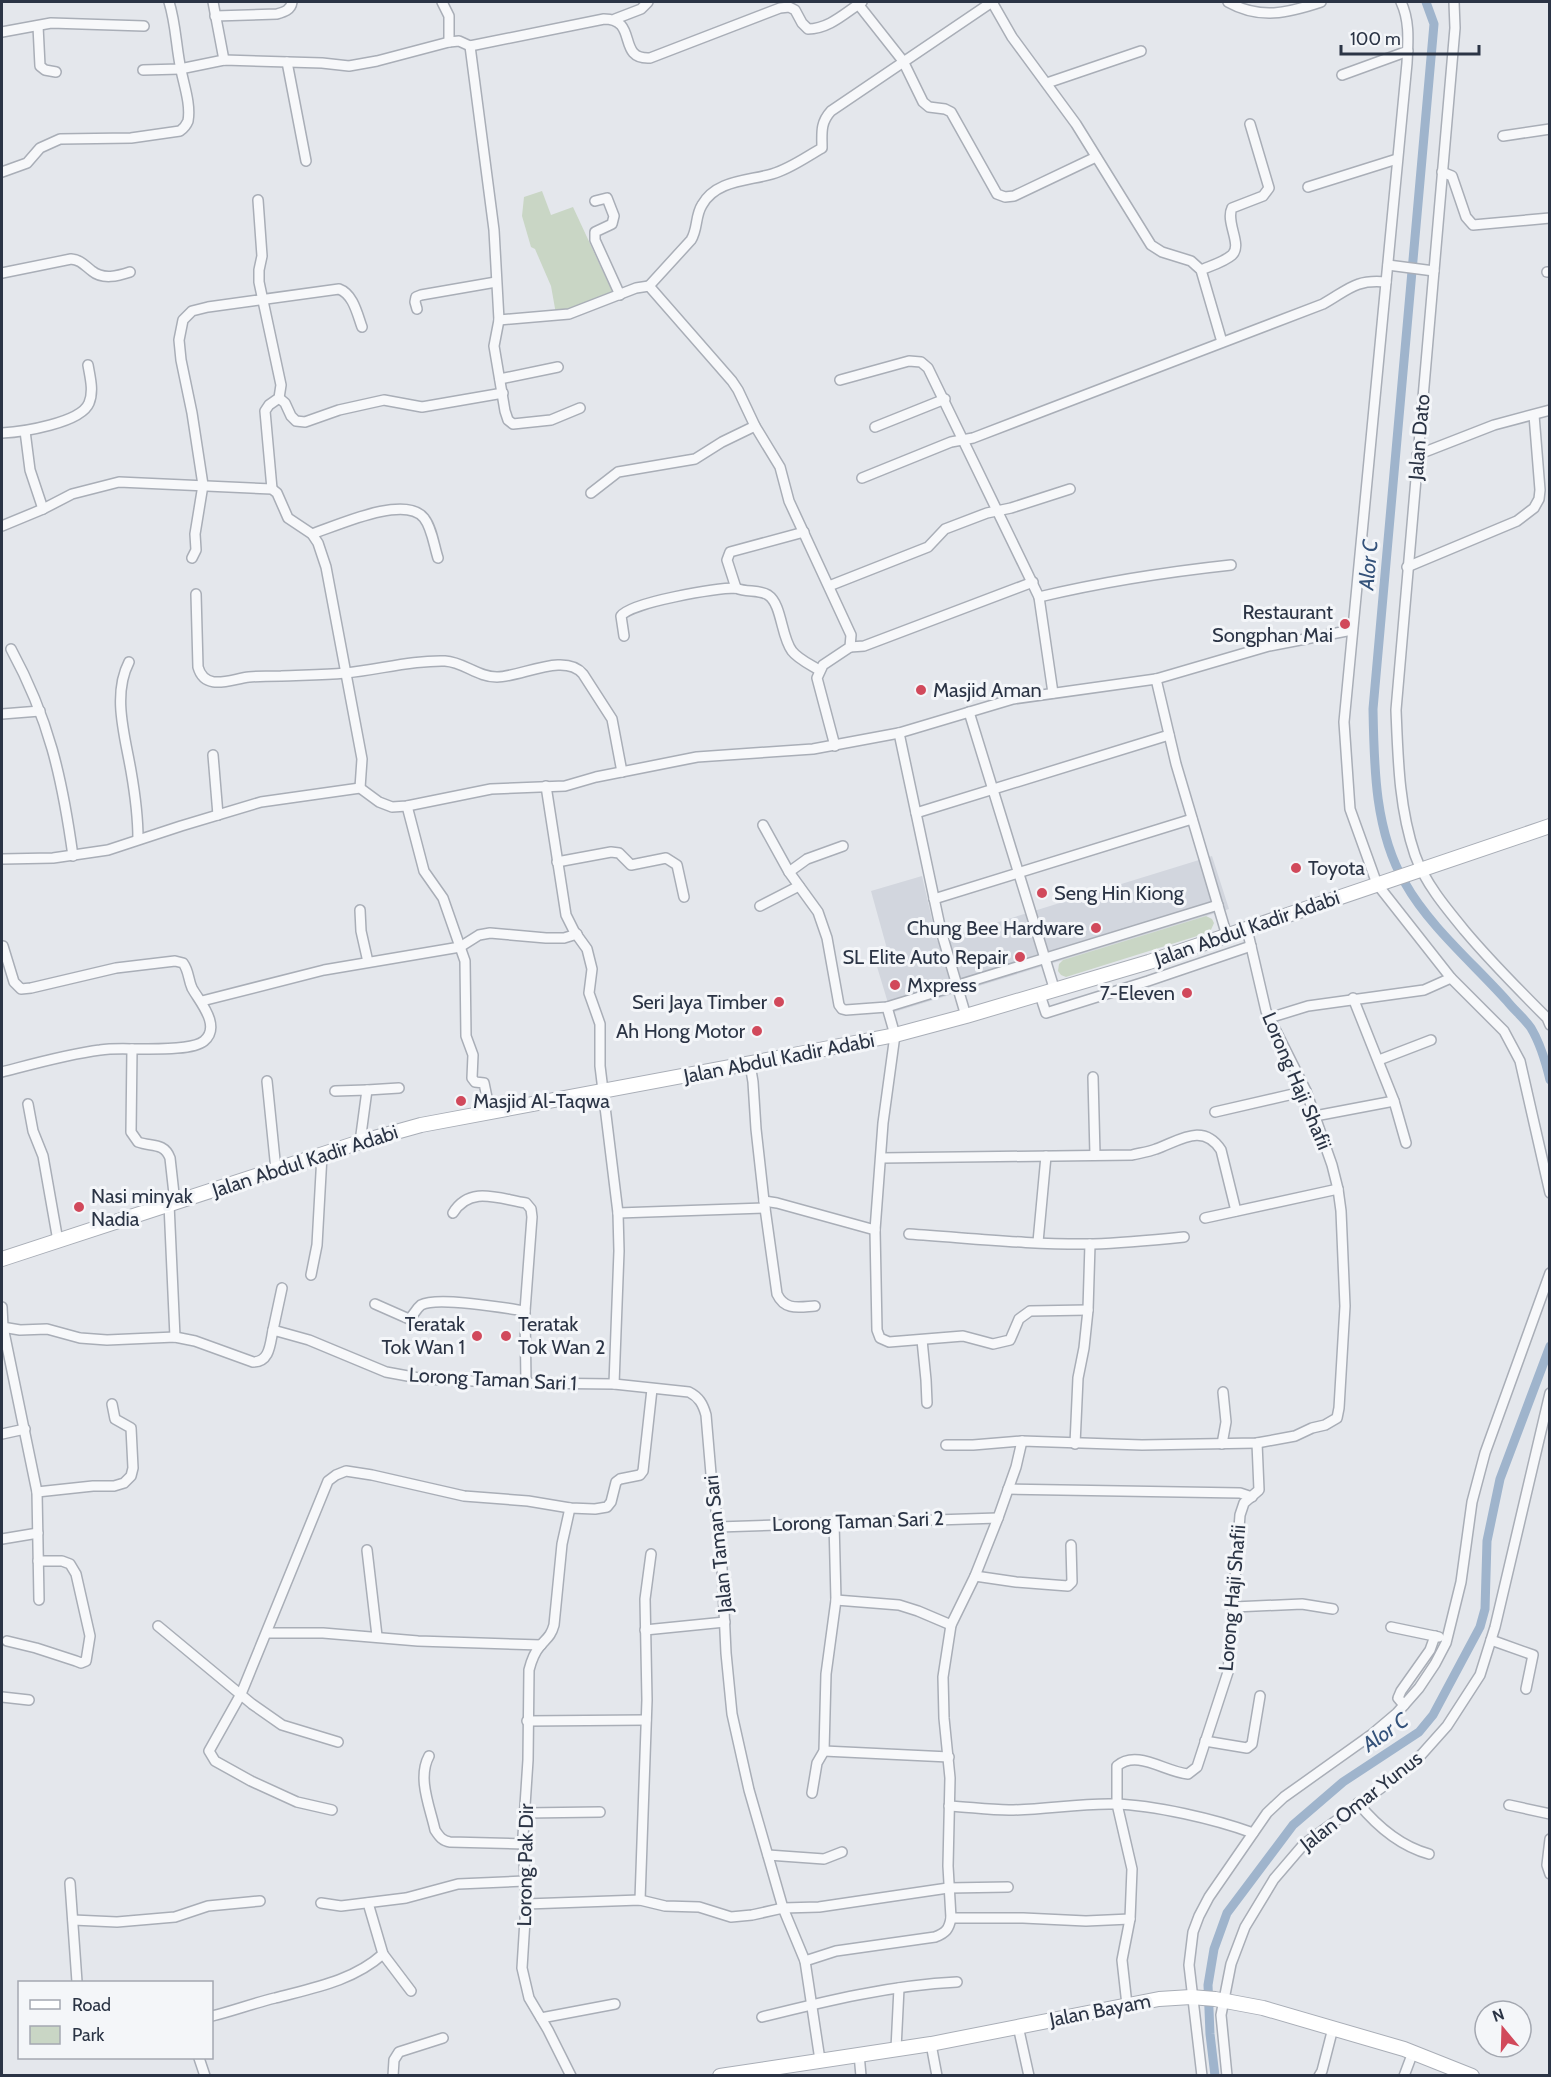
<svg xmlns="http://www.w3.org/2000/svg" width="1551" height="2077" viewBox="0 0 1551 2077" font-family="Cabin,sans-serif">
<rect width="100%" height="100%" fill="#e4e7ec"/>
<path fill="#d2d6de" d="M 1212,856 L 1229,909 L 891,1013 L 875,960 L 889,956 L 871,891 L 922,876 L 937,941 Z"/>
<g fill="#c9d6c5">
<path d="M 542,191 L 551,215 L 573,207 L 612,291 L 610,295 L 556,314 L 551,286 L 535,249 L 531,247 L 522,216 L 524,197 Z"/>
<path d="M 1206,916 L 1212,919 L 1214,923 L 1210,932 L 1066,977 L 1061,975 L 1058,971 L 1059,964 L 1063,960 Z"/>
</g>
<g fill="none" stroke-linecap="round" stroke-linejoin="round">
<g stroke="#9fb4cc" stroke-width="9">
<path d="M 1426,2 L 1434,24 L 1373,709 C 1374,768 1375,832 1405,883 C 1429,926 1474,964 1507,1001 C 1514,1010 1524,1018 1531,1028 C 1540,1043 1546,1063 1550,1080"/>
<path d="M 1215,2076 L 1210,2034 L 1208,1985 L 1214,1949 L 1227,1913 L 1293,1825 L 1343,1782 L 1419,1732 L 1433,1715 L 1480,1627 L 1485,1609 L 1487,1541 L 1500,1479 L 1550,1346"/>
</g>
<g stroke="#a9aeb7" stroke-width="12">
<g id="street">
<path d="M 213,2 L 224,60"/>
<path d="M 442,2 L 449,16 L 449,42"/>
<path d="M 992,2 L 1012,37 L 1076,124 L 1151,245 L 1162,252 L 1191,261 L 1201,270 L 1222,342"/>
<path d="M 1228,2 C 1260,20 1288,13 1321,2"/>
<path d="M 1401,2 C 1410,21 1408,42 1407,63 L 1344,722 L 1350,809 L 1377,884 L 1451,978 L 1504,1031 L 1520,1061 L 1550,1193"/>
<path d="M 1454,2 L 1455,28 L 1396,710 C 1398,759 1399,808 1415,855 C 1425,883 1446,908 1465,931 C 1491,962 1519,990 1547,1018 L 1550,1025"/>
<path d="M 858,4 L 903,61 L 923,102 L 929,107 L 945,109 L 951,112 L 997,194 L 1005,197 L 1014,196 L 1096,157"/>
<path d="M 215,16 L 277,14 C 284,12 291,10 292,2"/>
<path d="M 615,19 L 641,9 L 648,2"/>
<path d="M 38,26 L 40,66 L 45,70 L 56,72"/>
<path d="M 2,32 L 51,23 L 144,26"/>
<path d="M 470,46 L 494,230 L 499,320 L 494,346 L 505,411 L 508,420 L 513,424 L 551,420 L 580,408"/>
<path d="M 287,62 L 306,161"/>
<path d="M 143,70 L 180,69 L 224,60 L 322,63 L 349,66 L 377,61 L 449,42 L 459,41 L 470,46 L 604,19 C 639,19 616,60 650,58 L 780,8 L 789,7 L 795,10 L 802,23 L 808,29 C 829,29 845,13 862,2"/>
<path d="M 1342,75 L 1408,51"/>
<path d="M 1047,83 L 1141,51"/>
<path d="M 1503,136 L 1550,129"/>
<path d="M 2,172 L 27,163 L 40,148 L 60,139 L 131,138 L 180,131 C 184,128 186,126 188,121 C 191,105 184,85 181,70 C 176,47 176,24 169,2"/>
<path d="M 1442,172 L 1452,176 L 1466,217 L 1473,225 L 1550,218"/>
<path d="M 1308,187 L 1397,159"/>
<path d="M 258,200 L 262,256 L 259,270 L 259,282 L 281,385 L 279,398 L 269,405 L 265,411 L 272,489"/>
<path d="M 595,201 L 607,198 L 614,216 L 612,224 L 595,232 L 595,240 L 620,295"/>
<path d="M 1388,265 L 1434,271"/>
<path d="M 1201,270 C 1210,266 1224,262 1232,255 C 1243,245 1225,222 1232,208 L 1263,196 L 1269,188 L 1250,124"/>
<path d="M 1547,272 L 1550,272"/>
<path d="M 2,273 L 71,259 C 81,260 84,265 92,271 C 103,280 118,276 130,272"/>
<path d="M 649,286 L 691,240 C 698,229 695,216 702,205 C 716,180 748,181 772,174 C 790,169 806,157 822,148 C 822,133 820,123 831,111 L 992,2"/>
<path d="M 417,309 L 415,302 L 416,297 L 421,295 L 496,282"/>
<path d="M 499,320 L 569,314 L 636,288 L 649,286 L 732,381 L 738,390 L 755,426 L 780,467 L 789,501 L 851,635 L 850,647 L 823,665 L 817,678 L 835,746"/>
<path d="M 500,379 L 558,367"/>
<path d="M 840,380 L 909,361 L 921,362 L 928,368 L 1039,597 L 1053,693"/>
<path d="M 279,398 L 285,403 L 291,416 L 296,421 L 305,422 L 339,410 L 384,400 L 422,407 L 503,393"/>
<path d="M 875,427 L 945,399"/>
<path d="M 25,431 L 30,470 L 43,509"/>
<path d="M 2,433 C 22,432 81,423 89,403 C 94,391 90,377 88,365"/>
<path d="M 1417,455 L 1494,425 L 1550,410"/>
<path d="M 862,478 L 951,442 L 973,438 L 1323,304 C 1348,290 1355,279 1386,282"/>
<path d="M 591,493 L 618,472 L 695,459 L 722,442 L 755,426"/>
<path d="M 2,526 L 43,509 L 72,494 L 119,482 L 272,489 L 277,493 L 288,518 L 312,534 L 318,543 L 326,567 L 362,759 L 360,788"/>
<path d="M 312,534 C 336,526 405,494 424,518 C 432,528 434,546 438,558"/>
<path d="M 192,558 L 196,550 L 195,534 L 203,485 L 192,413 L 181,360 L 179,340 L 183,320 L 192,311 L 208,307 L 339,289 C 353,294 357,313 362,327"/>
<path d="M 1407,567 L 1517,521 L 1534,508 L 1539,499 L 1540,490 L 1534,415"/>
<path d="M 829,586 L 928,547 L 945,529 L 987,513 L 1011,508 L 1070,489"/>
<path d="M 736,588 L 727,560 L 730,552 L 804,532"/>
<path d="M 196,594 L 198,667 C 205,692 231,679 249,677 C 260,676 270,676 281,676 C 302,675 324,675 345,673 C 378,670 411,660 445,661 C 464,662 477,677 497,677 C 521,677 565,652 583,674 L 612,719 L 622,772"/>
<path d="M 1039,597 C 1102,582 1166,572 1231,565"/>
<path d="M 624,636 L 621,616 C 631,602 717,588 736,588 C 747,593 758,589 768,595 C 782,604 781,637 792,651 C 798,659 811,665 819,670"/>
<path d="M 850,647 L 864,646 L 1033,582"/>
<path d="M 11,649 C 49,719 62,777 73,856"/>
<path d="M 129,662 C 112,695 125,736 131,771 C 135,794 138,816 138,839"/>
<path d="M 1156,679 L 1176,764 L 1227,936"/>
<path d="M 969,712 L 1055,991"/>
<path d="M 2,714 L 40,711"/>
<path d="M 899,733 L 941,931 L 966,1016"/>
<path d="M 213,755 L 218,815"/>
<path d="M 546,786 L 566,915 L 574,931 L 587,949 L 592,969 L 589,993 L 600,1024 L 600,1066 L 618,1213 L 619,1251 L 614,1384"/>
<path d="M 407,806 L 424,871 L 443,898 L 465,961 L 466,1036 L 473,1055 L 472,1078 L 475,1082 L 484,1083 L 490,1112"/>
<path d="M 916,813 L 1169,735"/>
<path d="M 763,825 L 789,872 L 818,912 L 827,938 L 839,1005 L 842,1009 L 846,1010 L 887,1007 L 1218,905"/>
<path d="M 2,859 L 53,858 L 108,850 L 181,826 L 261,802 L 360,788 L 379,802 L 392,807 L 407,806 L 491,789 L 565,786 L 596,777 L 697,757 L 813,749 L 899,733 L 1013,699 L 1156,679 L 1269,646 L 1352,630"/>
<path d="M 557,862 L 611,852 L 619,853 L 631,865 L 666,858 L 677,865 L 684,897"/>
<path d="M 789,872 L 807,859 L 843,846"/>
<path d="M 934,899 L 1192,819"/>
<path d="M 760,906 L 799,886"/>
<path d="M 360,910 L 361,931 L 368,962"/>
<path d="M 1040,995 L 1046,1013 L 1148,981 L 1251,946"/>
<path d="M 1353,998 L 1394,1101 L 1406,1143"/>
<path d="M 202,1001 L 324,970 L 460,947 L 479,935 L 490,933 L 546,938 L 564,938 L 577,934"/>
<path d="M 887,1007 L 895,1035 L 883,1123 L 875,1230 L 877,1330 L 880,1338 L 889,1342 L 963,1336 L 993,1344 L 1010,1340 L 1019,1319 L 1030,1311 L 1088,1310"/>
<path d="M 1269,1018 L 1308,1006 L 1424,990 L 1451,978"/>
<path d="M 132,1049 L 131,1132 L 138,1142 C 151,1147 164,1142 170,1158 L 175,1203"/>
<path d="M 1379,1060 L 1431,1040"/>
<path d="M 750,1064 L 753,1082 L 756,1129 L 764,1201 L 777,1294 C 785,1311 799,1307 815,1306"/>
<path d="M 2,1072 C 33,1064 68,1054 100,1050 C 113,1048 128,1049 141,1049 C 156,1049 193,1050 204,1041 C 222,1026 199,1001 192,988 C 188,979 189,971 183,963 L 175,961 L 116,968 L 31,988 L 21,989 L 14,982 L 3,946"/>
<path d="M 1093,1077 L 1095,1155"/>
<path d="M 267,1081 L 276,1170"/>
<path d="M 367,1090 L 399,1088"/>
<path d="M 335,1091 L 367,1090 L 360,1142"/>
<path d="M 28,1104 L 33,1131 L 43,1156 L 58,1241"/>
<path d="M 1215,1112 L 1306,1091"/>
<path d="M 1315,1116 L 1394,1101"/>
<path d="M 881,1158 L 1132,1155 C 1140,1153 1148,1152 1156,1149 C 1179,1141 1203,1122 1221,1150 L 1236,1211"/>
<path d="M 764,1201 L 777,1203 L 875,1230"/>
<path d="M 169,1204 L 175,1337"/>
<path d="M 453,1213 C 470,1185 499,1199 526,1203 L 531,1209 L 532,1217 L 525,1311 L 526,1383"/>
<path d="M 618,1213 L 765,1208"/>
<path d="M 1205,1218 L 1338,1189"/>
<path d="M 909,1234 C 970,1238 1032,1245 1093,1244 C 1123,1243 1154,1240 1184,1237"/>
<path d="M 1038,1242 L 1046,1156"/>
<path d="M 311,1275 L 317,1245 L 322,1155"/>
<path d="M 375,1304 L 409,1319 C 414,1315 416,1309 421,1305 C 437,1296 505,1308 525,1311"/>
<path d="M 2,1307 L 3,1327 L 37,1492 L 39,1600"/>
<path d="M 2,1327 L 20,1330 L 47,1329 L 80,1338 L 107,1340 L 175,1337 L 195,1341 L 253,1362 C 270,1362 270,1344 273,1330 L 309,1340 L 386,1372 L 424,1379 L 526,1383 L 614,1384 L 689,1392 C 699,1397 703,1404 706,1415 L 711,1474 L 721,1547 L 726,1653 L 732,1714 L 749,1790 L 783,1908 L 805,1961 L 820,2060"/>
<path d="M 273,1330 L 282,1288"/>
<path d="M 922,1340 L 926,1380 L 927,1403"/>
<path d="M 2,1434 L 25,1429"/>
<path d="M 1075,1444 L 1078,1378 L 1084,1348 L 1088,1310 L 1090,1244"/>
<path d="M 1222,1444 L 1226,1422 L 1223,1392"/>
<path d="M 946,1445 L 973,1445 L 1022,1441 L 1142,1445 L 1257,1443 L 1295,1436 L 1312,1428 L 1325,1425 L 1337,1418 L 1339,1408 L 1345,1306 L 1341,1211 L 1338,1189 L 1332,1165 L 1306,1091 L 1266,1011 L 1247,929"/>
<path d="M 1008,1489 L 1240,1493 L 1252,1497"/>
<path d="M 37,1492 L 93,1486 L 114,1486 L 124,1483 L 131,1476 L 133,1468 L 131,1428 L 115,1419 L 112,1404"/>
<path d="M 570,1508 L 562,1544 L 554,1625 C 551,1636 547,1638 540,1646 C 534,1653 531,1662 529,1670 L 528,1760 L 523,1836 L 526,1904 L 522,1968 L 529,1998 L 548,2030 L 571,2076"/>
<path d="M 718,1527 L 998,1518"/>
<path d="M 2,1539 L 38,1533"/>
<path d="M 367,1550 L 377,1636"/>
<path d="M 975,1576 L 1016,1582 L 1068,1586 L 1072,1582 L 1071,1545"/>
<path d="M 836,1600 L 899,1605 L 918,1611 L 951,1625"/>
<path d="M 1234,1607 L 1302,1604 L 1333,1609"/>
<path d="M 158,1626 L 252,1704 L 282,1725 L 338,1742"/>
<path d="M 1391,1627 L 1439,1637"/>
<path d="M 645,1630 L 725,1622"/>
<path d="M 267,1633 L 323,1633 L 418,1641 L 541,1645"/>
<path d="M 1491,1640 L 1533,1655 L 1526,1689"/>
<path d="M 7,1641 L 36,1648 L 76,1661 L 81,1663 L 86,1661 L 90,1636 L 76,1574 L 70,1564 L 62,1561 L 38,1561"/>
<path d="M 2,1697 L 29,1700"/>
<path d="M 1404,1705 L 1398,1698 L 1401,1691 L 1430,1650 L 1435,1636"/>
<path d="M 527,1721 L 646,1720"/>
<path d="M 1205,1741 L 1247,1748 L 1252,1744 L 1260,1696"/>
<path d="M 824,1751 L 949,1757"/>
<path d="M 429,1756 C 417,1778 430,1807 435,1830 C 439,1836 442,1841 450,1842 L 524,1844"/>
<path d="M 812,1793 L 817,1763 L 824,1751 L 826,1674 L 836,1600 L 834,1522"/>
<path d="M 1358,1803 C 1376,1825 1400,1846 1429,1854"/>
<path d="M 1509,1805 L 1550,1814"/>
<path d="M 949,1806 C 969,1807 989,1810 1009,1810 C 1044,1810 1079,1803 1114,1804 C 1154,1805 1215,1819 1253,1833"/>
<path d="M 332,1810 L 297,1802 L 251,1781 L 215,1761 L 209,1751 L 241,1694 L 328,1481 L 336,1475 L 346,1471 L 372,1475 L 464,1496 L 528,1501 L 570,1508 L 595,1509 L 607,1507 L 611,1502 L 616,1482 L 620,1479 L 640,1475 L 643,1471 L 652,1389"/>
<path d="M 525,1813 L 600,1812"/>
<path d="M 1550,1839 L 1547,1865 L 1550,1874"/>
<path d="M 768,1855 L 824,1859 L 842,1852"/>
<path d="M 70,1883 L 77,1982"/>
<path d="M 640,1900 L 647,1700 L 645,1599 L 651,1554"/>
<path d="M 321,1903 L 341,1906 L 406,1898 L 458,1884 L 524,1881"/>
<path d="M 368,1903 L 383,1954 L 411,1991"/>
<path d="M 526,1904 L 640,1900 L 665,1906 L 699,1907 L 731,1917 L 752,1915 L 783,1908 L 819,1907 L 948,1888 L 1008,1887"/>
<path d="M 951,1918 L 1023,1918 L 1086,1921 L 1130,1919"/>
<path d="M 73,1920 L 117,1922 L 175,1917 L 208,1906 L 260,1901"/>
<path d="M 805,1961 L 836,1951 L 935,1937 C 946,1933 949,1929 951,1918 L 948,1866 L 950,1778 L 944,1718 L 943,1677 L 951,1625 L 975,1576 L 998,1518 L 1016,1467 L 1022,1441"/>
<path d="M 1127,2005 L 1122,1960 L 1130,1919 L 1132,1869 L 1117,1804 L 1117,1766 C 1137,1749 1165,1772 1188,1774 L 1197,1767 L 1228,1672 L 1240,1515 L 1244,1503 L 1259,1490 L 1257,1443"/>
<path d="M 212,2016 C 233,2011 254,2003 275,1998 C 313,1988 353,1981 383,1954"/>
<path d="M 762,2017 C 826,2001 892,1985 957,1982"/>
<path d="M 541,2018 L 615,2004"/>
<path d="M 1018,2026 L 1029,2076"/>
<path d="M 931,2044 L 937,2076"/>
<path d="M 896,2049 L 899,1988"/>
<path d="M 859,2054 L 861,2076"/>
<path d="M 199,2058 L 205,2076"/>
<path d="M 393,2076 L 394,2060 L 399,2052 L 443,2038"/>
<path d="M 1202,2076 L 1189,1965 L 1193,1932 L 1199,1916 L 1209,1897 L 1267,1813 L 1284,1797 L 1371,1735 L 1397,1713 L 1419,1688 L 1435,1664 L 1446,1643 L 1461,1582 L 1472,1502 L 1485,1453 L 1550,1273"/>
<path d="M 1227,2076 L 1221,2015 L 1231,1964 L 1245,1927 L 1274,1879 L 1304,1844 L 1399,1775 L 1422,1754 L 1447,1726 L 1480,1675 L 1495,1627 L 1550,1393"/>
<path d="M 1319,2076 L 1322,2071 L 1333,2028"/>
<path d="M 1404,2076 L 1413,2052"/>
</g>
</g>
<g stroke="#a9aeb7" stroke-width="16">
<g id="secondary">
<path d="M 2,1259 L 360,1142 L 421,1125 L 804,1053 L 895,1035 L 966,1016 L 1149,962 L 1550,826"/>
<path d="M 720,2076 L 931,2044 L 1159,1999 L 1191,1997 L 1215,1999 L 1263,2008 L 1404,2049 L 1472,2076"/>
</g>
</g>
<use href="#street" stroke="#f7f8fa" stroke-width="9"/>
<use href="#secondary" stroke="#fff" stroke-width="14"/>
</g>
<g fill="#d1495b" stroke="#f4f6f9" stroke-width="2">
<circle cx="1345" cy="624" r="6"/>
<circle cx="921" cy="690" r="6"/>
<circle cx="1296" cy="868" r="6"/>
<circle cx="1042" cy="893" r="6"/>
<circle cx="1096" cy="928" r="6"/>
<circle cx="1020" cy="957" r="6"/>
<circle cx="895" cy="985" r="6"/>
<circle cx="1187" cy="993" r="6"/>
<circle cx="779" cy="1002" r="6"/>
<circle cx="757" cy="1031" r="6"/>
<circle cx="461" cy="1101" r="6"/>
<circle cx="79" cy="1207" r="6"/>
<circle cx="477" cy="1336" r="6"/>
<circle cx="506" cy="1336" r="6"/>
</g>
<g text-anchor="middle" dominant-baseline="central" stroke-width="6" stroke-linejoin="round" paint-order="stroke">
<g font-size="20" fill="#2b3445" stroke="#f4f6f9">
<text transform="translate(1419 437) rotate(-85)">Jalan Dato</text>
<text transform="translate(1247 928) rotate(-19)">Jalan Abdul Kadir Adabi</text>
<text transform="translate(779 1058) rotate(-11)">Jalan Abdul Kadir Adabi</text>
<text transform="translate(1297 1081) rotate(67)">Lorong Haji Shafii</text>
<text transform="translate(305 1161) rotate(-18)">Jalan Abdul Kadir Adabi</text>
<text transform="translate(493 1379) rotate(3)">Lorong Taman Sari 1</text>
<text transform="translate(858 1521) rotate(-2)">Lorong Taman Sari 2</text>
<text transform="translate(718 1544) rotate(-96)">Jalan Taman Sari</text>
<text transform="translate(1232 1598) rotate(-85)">Lorong Haji Shafii</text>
<text transform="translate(1361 1801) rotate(-38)">Jalan Omar Yunus</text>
<text transform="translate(525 1865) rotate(-89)">Lorong Pak Dir</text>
<text transform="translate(1100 2010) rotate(-11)">Jalan Bayam</text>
</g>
<g font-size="20" fill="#2b3445" stroke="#f4f6f9" text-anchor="end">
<text x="1333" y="612">Restaurant<tspan x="1333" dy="23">Songphan Mai</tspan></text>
<text x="933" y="690" text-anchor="start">Masjid Aman</text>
<text x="1308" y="868" text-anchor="start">Toyota</text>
<text x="1054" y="893" text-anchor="start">Seng Hin Kiong</text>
<text x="1084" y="928">Chung Bee Hardware</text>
<text x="1008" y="957">SL Elite Auto Repair</text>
<text x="907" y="985" text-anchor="start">Mxpress</text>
<text x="1175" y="993">7-Eleven</text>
<text x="767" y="1002">Seri Jaya Timber</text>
<text x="745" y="1031">Ah Hong Motor</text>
<text x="473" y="1101" text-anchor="start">Masjid Al-Taqwa</text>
<text x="91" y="1196" text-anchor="start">Nasi minyak<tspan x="91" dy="23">Nadia</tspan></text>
<text x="465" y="1324">Teratak<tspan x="465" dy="23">Tok Wan 1</tspan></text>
<text x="518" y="1324" text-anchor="start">Teratak<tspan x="518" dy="23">Tok Wan 2</tspan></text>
</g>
<g font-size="21" font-style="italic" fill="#34527a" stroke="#f4f6f9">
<text transform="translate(1368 565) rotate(-85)">Alor C</text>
<text transform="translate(1385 1732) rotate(-35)">Alor C</text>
</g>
</g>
<rect width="1551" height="2077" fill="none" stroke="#2b3445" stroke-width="6"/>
<rect x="18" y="1981" width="195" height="78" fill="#f4f6f9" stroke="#a4a8b1" stroke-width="1.5"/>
<rect x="30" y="2000" width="30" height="9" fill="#ffffff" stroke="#a4a8b1" stroke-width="1.5"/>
<text x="72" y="2011" font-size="18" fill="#2b3445">Road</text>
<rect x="30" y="2026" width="30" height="18" fill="#c9d6c5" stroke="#a4a8b1" stroke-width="1.5"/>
<text x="72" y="2041" font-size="18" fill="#2b3445">Park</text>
<g transform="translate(1503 2029) rotate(341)"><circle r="28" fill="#f4f6f9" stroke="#a4a8b1" stroke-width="1.5"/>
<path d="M0-4.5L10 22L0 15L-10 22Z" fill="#d1495b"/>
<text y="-9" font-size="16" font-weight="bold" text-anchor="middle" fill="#2b3445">N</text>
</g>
<path d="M1341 45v9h138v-9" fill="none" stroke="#2b3445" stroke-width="3"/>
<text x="1350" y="45" font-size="18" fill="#2b3445" stroke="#f4f6f9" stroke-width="4.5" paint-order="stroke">100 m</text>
</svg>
